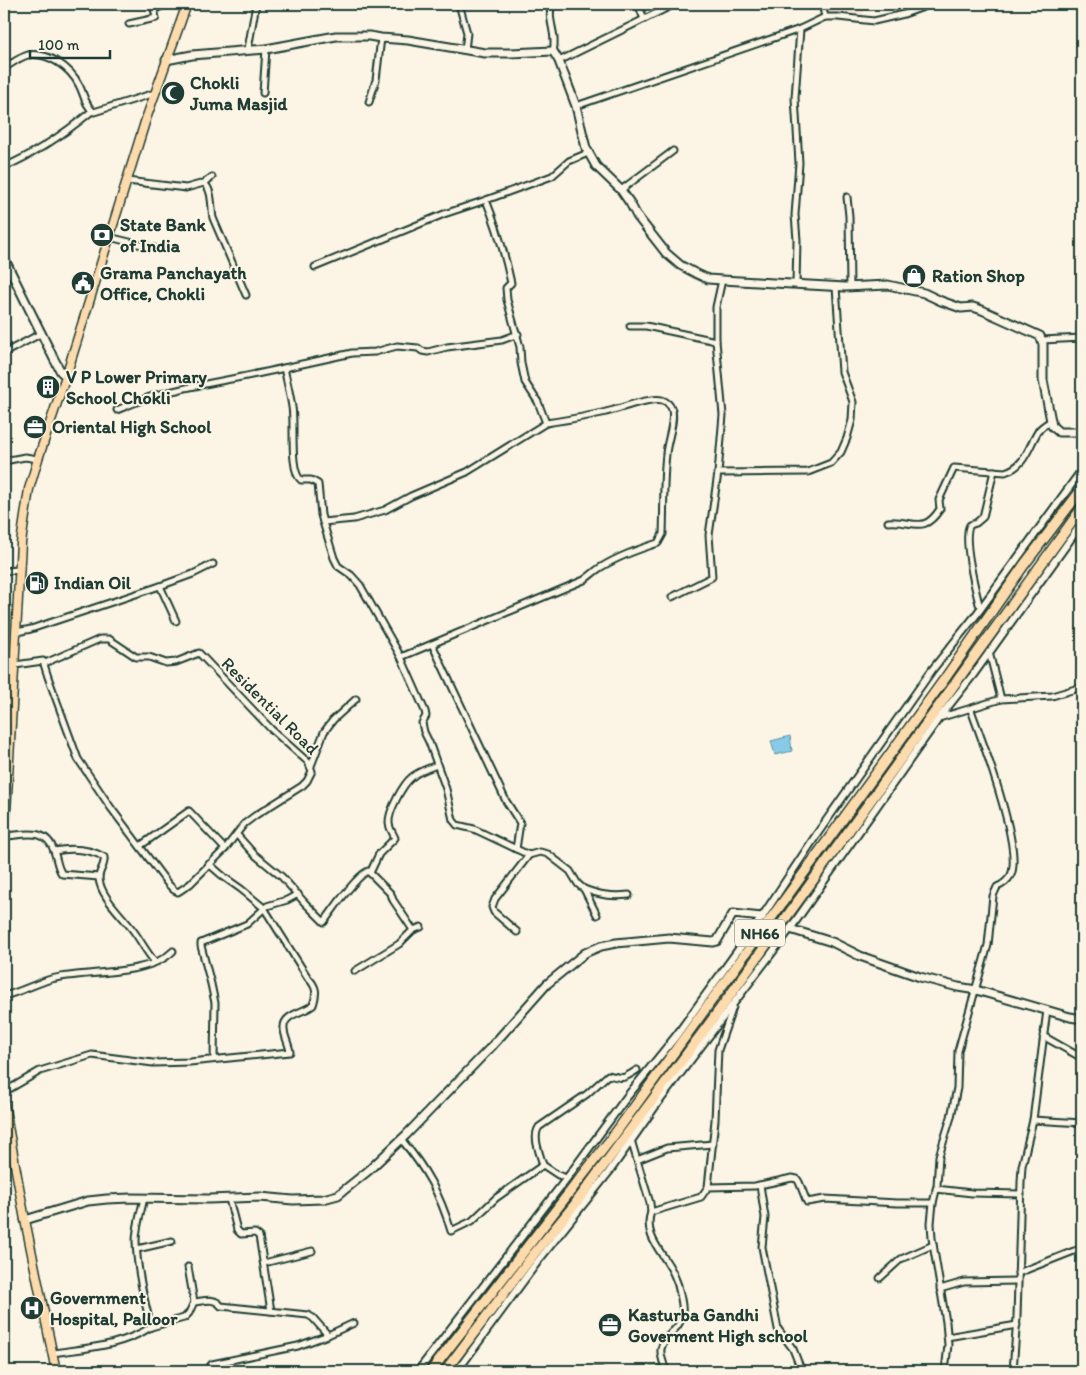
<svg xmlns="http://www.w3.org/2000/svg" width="1086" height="1375" viewBox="0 0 1086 1375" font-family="Itim,sans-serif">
<rect width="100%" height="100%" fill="#fcf5e5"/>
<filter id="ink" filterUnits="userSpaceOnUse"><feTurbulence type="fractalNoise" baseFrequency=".02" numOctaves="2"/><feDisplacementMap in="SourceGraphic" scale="10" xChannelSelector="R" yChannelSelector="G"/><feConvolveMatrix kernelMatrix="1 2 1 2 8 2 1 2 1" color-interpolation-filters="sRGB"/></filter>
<g filter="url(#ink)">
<path fill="#fbe8d8" d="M 824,4 L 864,4 L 864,19 L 828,13 Z"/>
<path fill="#afd793" stroke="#678a64" d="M 662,1363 L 664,1371 L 638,1371 Z"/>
<path fill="#87cbe8" stroke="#5d92a0" d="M 790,736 L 792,751 L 775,755 L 771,741 Z"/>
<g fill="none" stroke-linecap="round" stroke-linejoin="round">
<g stroke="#1f3d34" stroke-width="9">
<g id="minor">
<path d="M 459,4 L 467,33 L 465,50"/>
<path d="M 552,4 C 546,19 558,35 553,51"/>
<path d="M 638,4 L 644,19"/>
<path d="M 822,4 L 825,17"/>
<path d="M 154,9 L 169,4"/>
<path d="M 129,24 L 156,18 L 153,4"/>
<path d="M 248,49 L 256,4"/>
<path d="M 559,61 L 675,4"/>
<path d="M 4,68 C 11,64 20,57 28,55 C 48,52 70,67 79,85 C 84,94 85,106 94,112 L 155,93"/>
<path d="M 263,93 L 266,49"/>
<path d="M 369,102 L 376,80 L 381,38"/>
<path d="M 576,106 L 800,29 L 825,17 L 838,17 L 874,21 L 904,14 L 932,4"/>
<path d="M 588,153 L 569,161 L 552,176 L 486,200 C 497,227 505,255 511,283 L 506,288 L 507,300 L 520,347 L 521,363 L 525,382 L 538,402 L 546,423 L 467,472 L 411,496 L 385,510 L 354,519 L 323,522 L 334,558 L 338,566 L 351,575 L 360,585 L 401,657 L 425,711 L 426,716 L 422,723 L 424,732 L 429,742 L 446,789 L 453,820 L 457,825 L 474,829 L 529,855 L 540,852 L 548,854 L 570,871 L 578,884 L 584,889 L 597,915"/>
<path d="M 4,167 C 37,153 64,134 92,111"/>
<path d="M 127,181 L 186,188 L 204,183 C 213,190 211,208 213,218 L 246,295"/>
<path d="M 204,183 L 212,177"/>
<path d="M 621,190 L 673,151"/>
<path d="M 847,197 L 849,216 L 850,287"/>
<path d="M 109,237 L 154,248"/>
<path d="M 315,267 L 444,214 L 486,200"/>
<path d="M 796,284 L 797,240 L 795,215 L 799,163 L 795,98 L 800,29"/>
<path d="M 630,326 L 646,326 L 716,341"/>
<path d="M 1042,340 L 1082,338"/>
<path d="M 4,353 L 42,333"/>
<path d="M 284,368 L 352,353 L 375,352 L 397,346 L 418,348 L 422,351 L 428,352 L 447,347 L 502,340 L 518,334"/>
<path d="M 117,410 C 129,405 143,399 156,395 C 198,384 242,378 284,368 C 287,381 290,394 292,407 C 295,423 289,471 301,480 L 311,480 L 318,484 L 321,515 L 323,522"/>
<path d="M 4,461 L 25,457 L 38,459"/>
<path d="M 718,473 L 808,472 L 831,463 L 841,452 L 847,438 L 852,420 L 853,402 L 842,372 L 836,287"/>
<path d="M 888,522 C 914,520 923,535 940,509 L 939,500 L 954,468 L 1005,472 C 1026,466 1028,447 1039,430 C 1042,426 1048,423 1052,420"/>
<path d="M 4,571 L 20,570"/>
<path d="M 160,586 L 176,621"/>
<path d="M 672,597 L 712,577 L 709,535 L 718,473 L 723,415 L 716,341 L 716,307 L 722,280"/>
<path d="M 979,604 C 975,588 962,537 970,525 L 976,523 L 983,517 L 994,471"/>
<path d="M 17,632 L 31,629 L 160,586 L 193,574 L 213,564"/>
<path d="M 432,644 L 506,801 L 520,823 L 516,849"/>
<path d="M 989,652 L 1001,699"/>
<path d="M 401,657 L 584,580 C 591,575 597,569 603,566 C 621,555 639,549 658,543 L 663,534 C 664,508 663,481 666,454 C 667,440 675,423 672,410 C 671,405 666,401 662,400 C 649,397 620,409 606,412 C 586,417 566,420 546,423"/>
<path d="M 15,665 L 43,661 L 48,677 L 78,759 L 111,808 L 168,884 L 174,890 L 178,892 L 190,884 L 225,849 L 244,824 L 256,815 L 302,786 L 307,781 L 312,771 L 308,762 L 271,729 L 199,653 L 176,662 L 166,663 L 149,657 L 136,657 L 109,639 L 100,639 L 45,663"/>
<path d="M 939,718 L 1001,699 L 1052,696 L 1082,687"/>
<path d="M 311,766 L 324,732 L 333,720 L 356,699"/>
<path d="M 237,835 L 254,854 L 282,877 L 305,903 L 324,922 C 333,910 355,877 368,871 L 391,894 L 393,900 L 413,930 L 399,944 L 355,971"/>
<path d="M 5,836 C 25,835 46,827 54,851 C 57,859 57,867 62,874 L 99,877"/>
<path d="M 140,846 L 189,811 L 225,849"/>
<path d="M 54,851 C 71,848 88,848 104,857 C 106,865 98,871 99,879 C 101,898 125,918 135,933 C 142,943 147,953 155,962"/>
<path d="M 370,873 L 379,854 L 395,838 C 393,833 389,828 389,823 C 388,812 403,784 412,777 C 419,771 429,768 437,765"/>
<path d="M 584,889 C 600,895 612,897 629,895"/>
<path d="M 413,930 L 421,927"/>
<path d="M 517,932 L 494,912 L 492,907 L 495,899 L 529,855"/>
<path d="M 4,996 C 20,992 35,984 51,979 C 85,970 148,977 173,951"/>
<path d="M 1043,1036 L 1082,1058"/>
<path d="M 214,1059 L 215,1003 L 211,984 L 201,946 L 201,943 L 247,924 L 267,906 L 287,900 L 298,894"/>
<path d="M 4,1092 L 40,1071 L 92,1055 L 153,1063 L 190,1062 L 290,1052 C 289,1043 283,1035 284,1027 C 284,1014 305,1012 313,1005 C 317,993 317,987 308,978 L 264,908 L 241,889 L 224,877 L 209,864"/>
<path d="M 1033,1120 L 1082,1123"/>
<path d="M 401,1139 C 426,1169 440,1194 451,1231 L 472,1221 L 496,1198 L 543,1165 L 558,1175 L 567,1178"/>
<path d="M 631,1140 L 637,1160"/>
<path d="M 543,1165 C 540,1154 532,1137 539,1127 L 587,1094 L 608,1075 C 624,1079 623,1079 637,1070"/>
<path d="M 760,1185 L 765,1217 L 762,1247 L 778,1329 L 793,1349 L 800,1367 L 800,1371"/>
<path d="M 708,1187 L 755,1186 L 792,1178 L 797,1179 L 799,1182 L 807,1202 L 825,1199 L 897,1203 L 933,1203"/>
<path d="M 936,1189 L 972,1193 L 1021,1194"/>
<path d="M 229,1199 L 237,1230 L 241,1234 L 255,1233 L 259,1236 L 271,1311"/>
<path d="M 651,1212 L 650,1203 L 637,1160 L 667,1148 L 713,1144"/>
<path d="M 137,1249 L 172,1241"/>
<path d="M 264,1263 L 312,1251"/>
<path d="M 188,1267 L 194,1302"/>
<path d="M 1018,1273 L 1074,1251 L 1082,1249"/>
<path d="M 880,1278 L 901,1259 L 933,1245"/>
<path d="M 940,1289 L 964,1282 L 1017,1281"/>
<path d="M 151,1327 L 184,1318 L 189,1313 L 194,1302 C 204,1301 215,1297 221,1306 L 308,1315 L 313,1318 L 328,1335"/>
<path d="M 947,1337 L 1017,1325"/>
<path d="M 53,1353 C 87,1348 122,1346 151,1327 C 144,1299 137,1270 136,1241 C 136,1227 141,1212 144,1198"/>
<path d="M 206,1371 L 212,1364 L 298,1346 L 328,1335 L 354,1323"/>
<path d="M 579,1371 L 601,1371"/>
<path d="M 666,1371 C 664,1364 660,1356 661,1349 C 663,1340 669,1335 674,1330 C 685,1320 683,1307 680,1294 C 679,1288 677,1281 674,1275 C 666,1255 642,1237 651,1212 L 701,1197 L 708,1187 L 715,1120 L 718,1050 L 733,1007"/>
<path d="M 945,1371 L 948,1345 L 946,1322 L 932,1238 L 931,1223 L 933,1203 L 937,1186 L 939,1156 L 951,1117 L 957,1088 L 958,1051 L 988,945 L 993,896 L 997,887 C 1002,885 1008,880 1011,875 C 1023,847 982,740 971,710"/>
<path d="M 1013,1371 L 1017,1317 L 1021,1182 L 1022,1166 L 1033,1120 L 1047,1010"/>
</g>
</g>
<g stroke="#1f3d34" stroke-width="10">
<g id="tertiary">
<path d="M 418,1371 L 567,1178 L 626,1098 L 676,1036 L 762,917 L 817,834 L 932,670 L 976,615 L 1082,470"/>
<path d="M 457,1371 L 538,1261 L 609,1172 L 654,1108 L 790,929 L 939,718 L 973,675 L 1082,523"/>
</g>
</g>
<g stroke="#1f3d34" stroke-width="11">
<g id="secondary">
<path d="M 166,60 L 192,55 L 266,49 L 336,36 L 369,36 L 381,38 L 408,40 L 485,53 L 511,53 L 553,51 L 559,61 L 576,106 L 586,148 L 596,166 L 621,190 L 630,203 L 637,216 L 666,253 L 680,265 L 695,273 L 708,279 L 722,280 L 845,287 L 888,285 L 924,293 L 941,301 L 961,308 L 973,307 L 982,310 L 1040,336 L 1043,344 L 1043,380 L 1052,426 L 1059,432 L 1082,432"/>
<path d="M 4,258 L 54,359 L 61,372 L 66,376"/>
<path d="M 790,929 L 832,942 L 860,956 L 920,977 L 958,987 L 976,990 L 1070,1017 L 1082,1019"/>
<path d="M 25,1220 L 88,1201 L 107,1199 L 131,1198 L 209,1199 L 260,1197 L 293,1200 L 323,1199 L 338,1195 L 368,1171 L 406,1135 L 492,1046 L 547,984 L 585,953 L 601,946 L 616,943 L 669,938 L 713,942 L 717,941 L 733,914 L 762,917"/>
</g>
</g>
<g stroke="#1f3d34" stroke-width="11">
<g id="primary">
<path d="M 4,850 L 21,543 L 29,489 L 38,459 L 66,376 L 146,119 L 187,4"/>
<path d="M 4,1104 L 25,1220 L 56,1371"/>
</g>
</g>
<g stroke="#1f3d34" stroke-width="12">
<g id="trunk">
<path d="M 431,1371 L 614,1135 L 946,677 L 1024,565 L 1082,489"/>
<path d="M 445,1371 L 533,1255 L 575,1204 L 712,1020 L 1082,508"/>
</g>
</g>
<use href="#minor" stroke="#fcf5e5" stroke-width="5"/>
<use href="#tertiary" stroke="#fcf5e5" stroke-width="6"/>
<use href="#secondary" stroke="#fcf5e5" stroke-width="7"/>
<use href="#primary" stroke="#fedbac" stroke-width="8"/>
<use href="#trunk" stroke="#fedbac" stroke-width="9"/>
</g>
</g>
<defs>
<g id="mosque-disc" transform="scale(1.25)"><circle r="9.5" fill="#1f3d34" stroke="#fcf5e5"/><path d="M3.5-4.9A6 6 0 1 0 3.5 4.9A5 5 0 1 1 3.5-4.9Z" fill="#fff"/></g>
<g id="bank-disc" transform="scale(1.25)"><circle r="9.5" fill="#1f3d34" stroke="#fcf5e5"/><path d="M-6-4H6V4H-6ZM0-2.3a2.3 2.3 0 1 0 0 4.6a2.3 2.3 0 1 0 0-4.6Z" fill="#fff"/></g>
<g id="shop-disc" transform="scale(1.25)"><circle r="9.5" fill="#1f3d34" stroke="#fcf5e5"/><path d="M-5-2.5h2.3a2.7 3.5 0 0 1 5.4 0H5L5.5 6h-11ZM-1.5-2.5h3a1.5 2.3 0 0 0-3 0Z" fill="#fff"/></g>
<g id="civic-disc" transform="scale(1.25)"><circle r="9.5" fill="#1f3d34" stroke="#fcf5e5"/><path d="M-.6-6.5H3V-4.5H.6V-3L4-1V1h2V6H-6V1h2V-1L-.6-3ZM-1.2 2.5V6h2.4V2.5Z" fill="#fff"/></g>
<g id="building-disc" transform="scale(1.25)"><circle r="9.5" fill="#1f3d34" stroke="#fcf5e5"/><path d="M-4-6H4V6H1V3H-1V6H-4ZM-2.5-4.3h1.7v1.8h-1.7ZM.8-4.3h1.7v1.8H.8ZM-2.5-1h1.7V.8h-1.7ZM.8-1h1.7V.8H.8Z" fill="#fff"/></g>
<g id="office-disc" transform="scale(1.25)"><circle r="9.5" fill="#1f3d34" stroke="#fcf5e5"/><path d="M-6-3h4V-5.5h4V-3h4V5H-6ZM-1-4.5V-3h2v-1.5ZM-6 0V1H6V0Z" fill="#fff"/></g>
<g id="fuel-disc" transform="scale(1.25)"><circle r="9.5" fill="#1f3d34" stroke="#fcf5e5"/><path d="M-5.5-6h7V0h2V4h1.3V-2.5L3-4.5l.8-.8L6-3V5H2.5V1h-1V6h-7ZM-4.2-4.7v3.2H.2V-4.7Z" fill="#fff"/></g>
<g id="hospital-disc" transform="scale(1.25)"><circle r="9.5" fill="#1f3d34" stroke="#fcf5e5"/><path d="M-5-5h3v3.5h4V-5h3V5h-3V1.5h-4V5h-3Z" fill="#fff"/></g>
</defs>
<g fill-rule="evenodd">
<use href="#mosque-disc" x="173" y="93"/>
<use href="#bank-disc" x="102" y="235"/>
<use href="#shop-disc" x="914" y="276"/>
<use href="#civic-disc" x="83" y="283"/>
<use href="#building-disc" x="48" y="387"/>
<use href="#office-disc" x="35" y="427"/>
<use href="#fuel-disc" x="37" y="583"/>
<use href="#hospital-disc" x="32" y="1308"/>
<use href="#office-disc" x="610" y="1325"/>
</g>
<g text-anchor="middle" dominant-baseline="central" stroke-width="4" stroke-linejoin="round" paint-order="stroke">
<rect fill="#fcf5e5" stroke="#617469" stroke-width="1" x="735" y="919.5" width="50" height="27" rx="4"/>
<g font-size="16" font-weight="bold" fill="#1f3d34">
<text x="760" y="933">NH66</text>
</g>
<g font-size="18" font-weight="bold" fill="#1f3d34" stroke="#fcf5e5" text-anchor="start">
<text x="190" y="83">Chokli<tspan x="190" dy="21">Juma Masjid</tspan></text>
<text x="120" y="225">State Bank<tspan x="120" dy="21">of India</tspan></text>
<text x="100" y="273">Grama Panchayath<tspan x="100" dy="21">Office, Chokli</tspan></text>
<text x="932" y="276">Ration Shop</text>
<text x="66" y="377">V P Lower Primary<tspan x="66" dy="21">School Chokli</tspan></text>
<text x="52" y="427">Oriental High School</text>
<text x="54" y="583">Indian Oil</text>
<text x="50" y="1298">Government<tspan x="50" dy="21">Hospital, Palloor</tspan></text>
<text x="628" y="1315">Kasturba Gandhi<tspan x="628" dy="21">Goverment High school</tspan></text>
</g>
<g font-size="18" fill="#1f3d34" stroke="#fcf5e5">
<text transform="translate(270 706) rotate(45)">Residential Road</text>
</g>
</g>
<rect width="1086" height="1375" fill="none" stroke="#fcf5e5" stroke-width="20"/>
<rect x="10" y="10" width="1066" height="1355" fill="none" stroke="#1f3d34" stroke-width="2" filter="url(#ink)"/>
<path d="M30 50v8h80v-8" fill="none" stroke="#1f3d34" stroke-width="2.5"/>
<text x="38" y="50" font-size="15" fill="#1f3d34" stroke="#fcf5e5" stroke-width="4" paint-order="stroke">100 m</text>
</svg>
